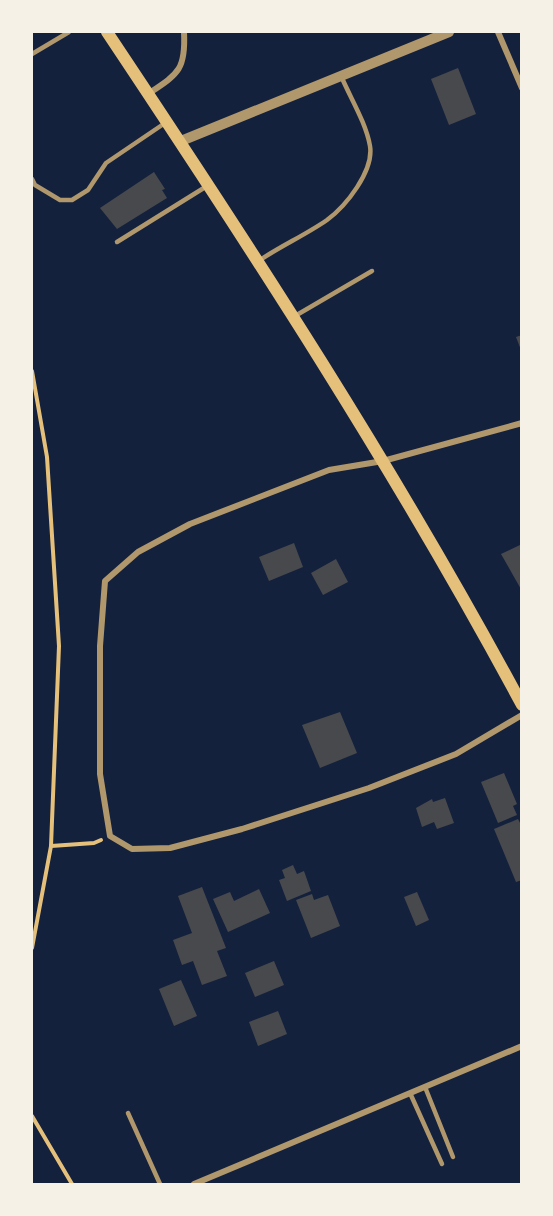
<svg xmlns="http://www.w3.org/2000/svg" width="553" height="1216" viewBox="0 0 553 1216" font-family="'Varela Round',sans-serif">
<rect width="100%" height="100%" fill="#14213d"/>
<g fill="#48494c">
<path d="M 458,68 L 476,114 L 449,125 L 431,79 Z"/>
<path d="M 154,172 L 165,189 L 162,190 L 167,198 L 117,229 L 100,208 Z"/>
<path d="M 522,335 L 522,350 L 521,350 L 516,337 Z"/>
<path d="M 294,543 L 303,567 L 269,581 L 259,557 Z"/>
<path d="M 522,544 L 522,591 L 501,554 Z"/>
<path d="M 336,559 L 348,582 L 323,595 L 311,573 Z"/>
<path d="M 340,712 L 357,753 L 320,768 L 302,725 Z"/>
<path d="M 504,773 L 517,804 L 513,806 L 517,815 L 498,823 L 481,782 Z"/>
<path d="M 445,798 L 454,823 L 437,829 L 434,822 L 422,827 L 416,808 L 432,799 L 433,802 Z"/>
<path d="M 518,819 L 522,827 L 522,880 L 516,882 L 494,829 Z"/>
<path d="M 293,865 L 297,874 L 304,871 L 311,891 L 287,901 L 279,880 L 285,878 L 282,870 Z"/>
<path d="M 202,887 L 226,948 L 217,951 L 227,976 L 202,985 L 193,961 L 182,965 L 173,940 L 192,933 L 178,896 Z"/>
<path d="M 259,889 L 270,913 L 228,932 L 213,899 L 230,892 L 234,901 Z"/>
<path d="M 417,892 L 429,920 L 416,926 L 404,897 Z"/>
<path d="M 312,894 L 314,900 L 328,895 L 340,926 L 311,938 L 296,900 Z"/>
<path d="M 274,961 L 284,985 L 255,997 L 245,973 Z"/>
<path d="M 181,980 L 197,1016 L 174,1026 L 159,989 Z"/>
<path d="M 278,1011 L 287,1034 L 258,1046 L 249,1022 Z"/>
</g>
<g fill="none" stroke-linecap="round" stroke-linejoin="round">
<g stroke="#e5c07b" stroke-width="4">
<path d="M 32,371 L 47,457 L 59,646 L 51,846 L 32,948"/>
<path d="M 51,846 L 94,843 L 101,840"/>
<path d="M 32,1116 L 72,1184"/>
</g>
<g stroke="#b1986c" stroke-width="4.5">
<path d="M 32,54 L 69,32"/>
<path d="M 32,179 L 35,185 L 60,200 L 72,200 L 88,190 L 106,163 L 165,123"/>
<path d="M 117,242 L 207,186"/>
<path d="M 260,260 C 281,246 307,234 327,220 C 346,206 374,171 370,146 C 366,123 351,99 342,78"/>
<path d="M 295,316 L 372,271"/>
<path d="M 425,1087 L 453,1157"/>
<path d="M 410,1093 L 442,1164"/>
<path d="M 128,1113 L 160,1184"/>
</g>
<g stroke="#b1986c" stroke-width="6">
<path d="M 498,32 L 522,88"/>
<path d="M 148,94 C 178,74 186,70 184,32"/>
<path d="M 522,423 L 383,461 L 329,470 L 190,524 L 138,552 L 105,581 L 100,646 L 100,774 L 110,836 L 132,849 L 170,848 L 242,829 L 369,788 L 456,754 L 522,715"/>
<path d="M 194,1184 L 522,1046"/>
</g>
<path stroke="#b1986c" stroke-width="10" d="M 181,141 L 449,32"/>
<path stroke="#e5c07b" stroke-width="12" d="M 107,32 C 253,251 397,472 522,705"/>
</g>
<rect width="553" height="1216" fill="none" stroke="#f6f1e7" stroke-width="66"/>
</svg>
